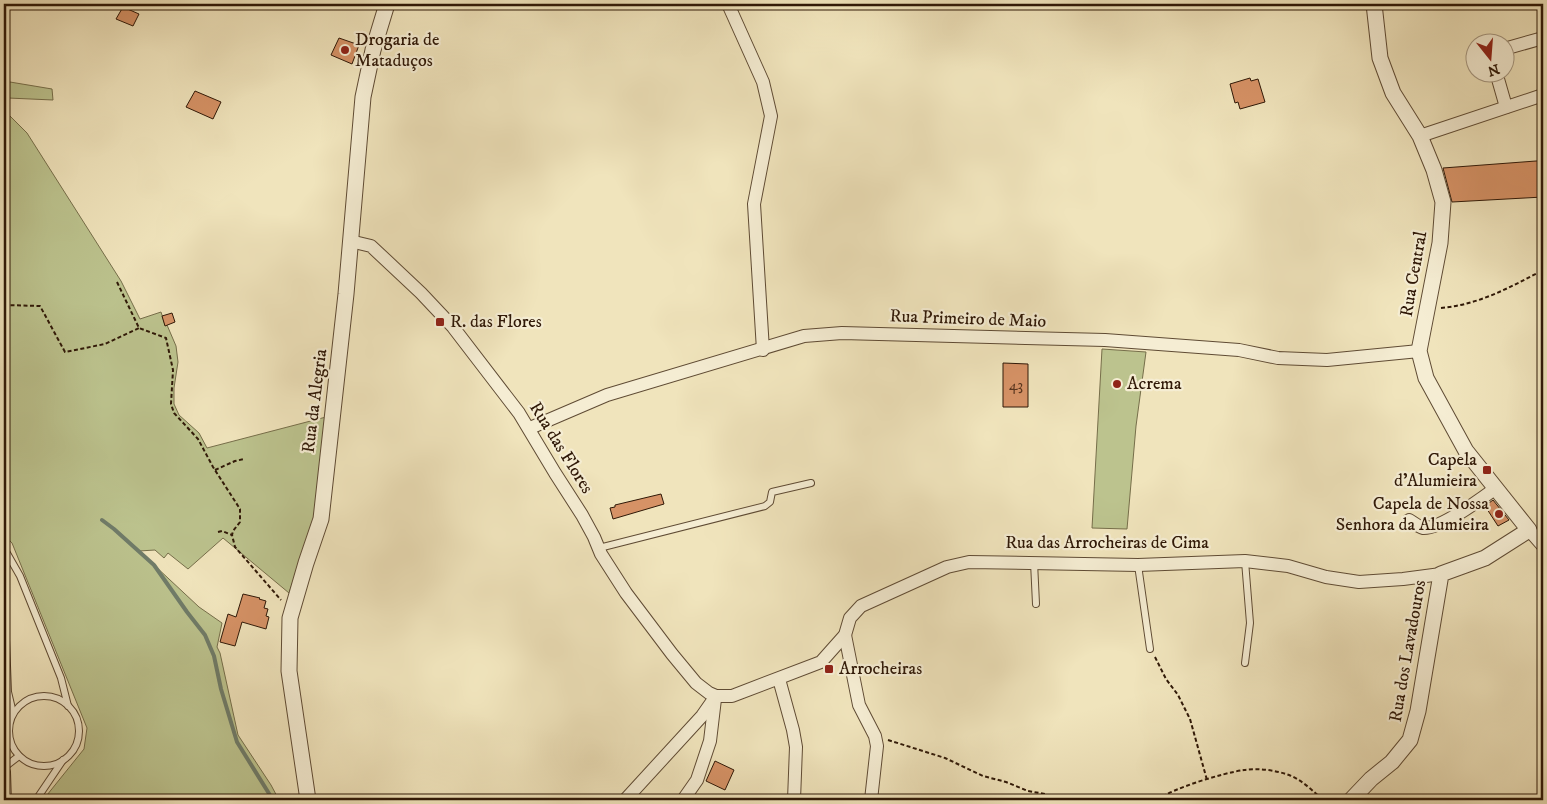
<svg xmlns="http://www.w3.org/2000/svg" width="1547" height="804" viewBox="0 0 1547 804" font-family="'IM FELL DW Pica',serif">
<rect width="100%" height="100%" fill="#f0e4bc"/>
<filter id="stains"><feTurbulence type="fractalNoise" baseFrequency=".004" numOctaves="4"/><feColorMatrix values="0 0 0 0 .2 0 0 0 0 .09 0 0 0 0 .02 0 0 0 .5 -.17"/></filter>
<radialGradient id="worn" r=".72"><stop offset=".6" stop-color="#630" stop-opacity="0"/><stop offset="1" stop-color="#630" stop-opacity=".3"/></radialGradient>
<g fill="#bcc38e" stroke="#766e4a">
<path d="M 4,81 L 52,89 L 53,100 L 8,98 L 4,107 Z"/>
<path d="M 4,110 L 27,133 L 121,281 L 140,319 L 161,312 L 165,325 L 167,325 L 176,346 L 178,362 L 174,388 L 174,404 L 179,415 L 199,433 L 207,448 L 326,417 L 319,491 L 312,526 L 289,593 L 223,538 L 188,569 L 168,553 L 164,558 L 155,550 L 139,551 L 199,607 L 222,623 L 217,647 L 220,653 L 238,735 L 271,785 L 279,800 L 43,800 L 84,749 L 87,728 L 12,543 L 4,535 Z"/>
<path d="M 1102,349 L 1146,352 L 1136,426 L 1127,529 L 1092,528 Z"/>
</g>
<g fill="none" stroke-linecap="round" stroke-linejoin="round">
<path stroke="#707c69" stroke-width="4" d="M 102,520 L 114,529 L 154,565 L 187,612 L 205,635 L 214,656 L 221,689 L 237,742 L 273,800"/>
</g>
<g fill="#d69266" stroke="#2f1807">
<path d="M 123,7 L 139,14 L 133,26 L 116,19 Z"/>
<path d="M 339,38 L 359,45 L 352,64 L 331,55 Z"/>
<path d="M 1250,78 L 1251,81 L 1258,79 L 1265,102 L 1240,109 L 1238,102 L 1235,103 L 1230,84 Z"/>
<path d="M 195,91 L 221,102 L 213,119 L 186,107 Z"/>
<path d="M 1536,161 L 1543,161 L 1543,197 L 1452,202 L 1443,168 Z"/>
<path d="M 172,313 L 175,322 L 165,326 L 162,316 Z"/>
<path d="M 1003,363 L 1028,364 L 1028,407 L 1003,407 Z"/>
<path d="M 661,494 L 664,504 L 613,519 L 610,508 L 615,507 L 615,505 Z"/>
<path d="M 1493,500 L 1509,520 L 1498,526 L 1485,506 Z"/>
<path d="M 243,594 L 260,598 L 259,599 L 266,601 L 264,608 L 268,609 L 266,616 L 269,617 L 266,629 L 242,622 L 235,646 L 220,642 L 228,614 L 236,617 Z"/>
<path d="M 715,761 L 734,770 L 725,790 L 706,781 Z"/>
</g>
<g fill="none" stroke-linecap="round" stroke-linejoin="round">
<g stroke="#5f4b34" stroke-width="8">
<g id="service">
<path d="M 4,548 L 20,576 L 61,678 L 68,706"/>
<path d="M 599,548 L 765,506 L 770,502 L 772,492 L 811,483"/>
<path d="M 1245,561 L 1250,623 L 1245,663"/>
<path d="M 1034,562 L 1036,604"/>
<path d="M 1138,565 L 1150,649"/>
<path d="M 4,577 L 5,551"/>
<path d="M 4,588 L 8,692 L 13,713"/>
<circle cx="44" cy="731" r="35"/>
<path d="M 4,763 L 7,772 L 8,800"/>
<path d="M 6,766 L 19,756"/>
<path d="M 36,800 L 63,760"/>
</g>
</g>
<g stroke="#5f4b34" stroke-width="14">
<g id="minor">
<path d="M 728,4 L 763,82 L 771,116 L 754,204 L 763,350"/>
<path d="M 1504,49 L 1543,38"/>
<path d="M 1496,72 L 1506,107"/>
<path d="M 1420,136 L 1543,95"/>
<path d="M 350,241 L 371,246 L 421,293 L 453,327 L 519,413 L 555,473 L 582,515 L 594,537 L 601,554 L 626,593 L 672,654 L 696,683 L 709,693 L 716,696 L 732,696 L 821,662 L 845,635 L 850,618 L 861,606 L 947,567 L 969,562 L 1138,565 L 1245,561 L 1288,566 L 1326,577 L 1359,582 L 1403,579 L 1441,574"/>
<path d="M 530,428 L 607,395 L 804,336 L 842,333 L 1105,340 L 1239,350 L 1278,358 L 1327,360 L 1419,351"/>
<path d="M 1409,520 C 1414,523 1419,527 1423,528 C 1441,529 1481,499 1496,488"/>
<path d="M 1529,530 L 1543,546"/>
<path d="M 845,635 L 859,705 L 875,736 L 877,746 L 871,800"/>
<path d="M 779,679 L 793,730 L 796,747 L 794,800"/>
<path d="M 625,800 L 702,716 L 716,696"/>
<path d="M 683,800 L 697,780 L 710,741 L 715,699"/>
</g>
</g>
<g stroke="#5f4b34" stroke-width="17">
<g id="tertiary">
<path d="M 308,800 L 289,671 L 290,618 L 306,563 L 321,519 L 346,294 L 363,97 L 373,50 L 387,4"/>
<path d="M 1351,800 L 1371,779 L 1392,762 L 1410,740 L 1418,711 L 1441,574 L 1485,558 L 1529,530 L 1466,451 L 1426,378 L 1419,351 L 1440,243 L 1443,202 L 1434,170 L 1420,136 L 1393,93 L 1380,58 L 1374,4"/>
</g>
</g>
<g stroke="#2f1807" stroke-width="2" stroke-dasharray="4 2.5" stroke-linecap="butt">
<path d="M 117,282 L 139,328 L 166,338 L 173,370 L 171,404 L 174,413 L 198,439 L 213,467 L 240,509 L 240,522 L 233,531 L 232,535 L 235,547 L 281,600"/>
<path d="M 4,305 L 40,306 L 65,352 L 105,344 L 139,328"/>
<path d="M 1441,308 C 1478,305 1511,287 1543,270"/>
<path d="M 215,470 L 235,461 L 244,459"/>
<path d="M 218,532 L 222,531 L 232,535"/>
<path d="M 1155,657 L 1166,679 L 1178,695 L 1190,719 L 1207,780"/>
<path d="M 888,740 L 945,758 L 983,776 L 1006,782 L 1028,791 L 1045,794 L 1054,798 L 1075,800"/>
<path d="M 1157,800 C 1173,788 1223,773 1244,770 C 1258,768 1275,770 1289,775 C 1302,780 1313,791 1323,800"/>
</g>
<use href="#service" stroke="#f5edd3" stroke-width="6"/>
<use href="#minor" stroke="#f5edd3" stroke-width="12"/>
<use href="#tertiary" stroke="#f5edd3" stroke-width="15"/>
</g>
<g fill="#8f2418" stroke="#f5edd3" stroke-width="2">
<circle cx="345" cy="50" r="5"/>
<rect x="435" y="317" width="10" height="10" rx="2.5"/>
<circle cx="1117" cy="384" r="5"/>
<rect x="1482" y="465" width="10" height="10" rx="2.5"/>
<circle cx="1499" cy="514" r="5"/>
<rect x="824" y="664" width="10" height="10" rx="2.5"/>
</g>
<g text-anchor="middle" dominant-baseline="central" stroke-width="4.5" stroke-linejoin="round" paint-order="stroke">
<g font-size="15" fill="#59361f">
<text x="1016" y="385">43</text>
</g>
<g font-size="18" fill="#2f1807" stroke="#f5edd3" text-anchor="start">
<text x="355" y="40">Drogaria de<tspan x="355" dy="21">Mataduços</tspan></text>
<text x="450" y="322">R. das Flores</text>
<text x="1127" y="384">Acrema</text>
<text x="1477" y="460" text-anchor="end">Capela<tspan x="1477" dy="21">d'Alumieira</tspan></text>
<text x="1489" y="504" text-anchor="end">Capela de Nossa<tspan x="1489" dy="21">Senhora da Alumieira</tspan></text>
<text x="839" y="669">Arrocheiras</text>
</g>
<g font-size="18" fill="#2f1807" stroke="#f5edd3">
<text transform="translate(1414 274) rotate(-80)">Rua Central</text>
<text transform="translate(968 319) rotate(2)">Rua Primeiro de Maio</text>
<text transform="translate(315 401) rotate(-83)">Rua da Alegria</text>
<text transform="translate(561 448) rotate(58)">Rua das Flores</text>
<text x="1107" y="543">Rua das Arrocheiras de Cima</text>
<text transform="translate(1408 651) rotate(-80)">Rua dos Lavadouros</text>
</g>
</g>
<rect width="1547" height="804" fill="none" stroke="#f0e4bc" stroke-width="20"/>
<rect x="5" y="5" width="1537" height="794" fill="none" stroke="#2f1807" stroke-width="2.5"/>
<rect x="10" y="10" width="1527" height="784" fill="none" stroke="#2f1807"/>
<g transform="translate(1490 58) rotate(163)"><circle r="24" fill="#f5edd3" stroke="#a69881"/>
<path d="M0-4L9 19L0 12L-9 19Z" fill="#8f2418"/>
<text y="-8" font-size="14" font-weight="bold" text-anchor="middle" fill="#2f1807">N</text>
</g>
<rect width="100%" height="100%" filter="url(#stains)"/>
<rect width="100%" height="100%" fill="url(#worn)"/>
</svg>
